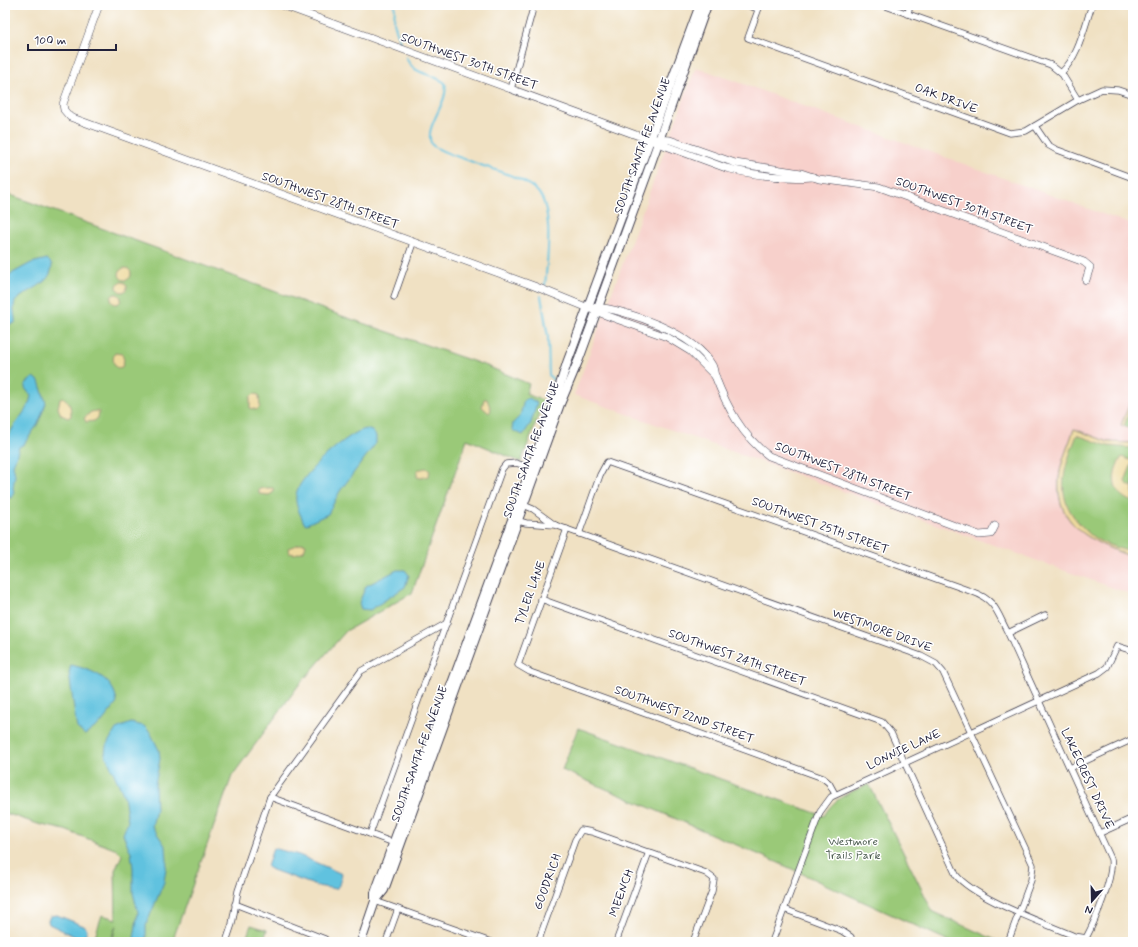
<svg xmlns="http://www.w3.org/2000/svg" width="1138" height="947" viewBox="0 0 1138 947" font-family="Mynerve,sans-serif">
<rect width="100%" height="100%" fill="#fff"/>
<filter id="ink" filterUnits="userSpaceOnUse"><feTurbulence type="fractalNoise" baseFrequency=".025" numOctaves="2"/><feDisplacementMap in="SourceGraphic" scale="8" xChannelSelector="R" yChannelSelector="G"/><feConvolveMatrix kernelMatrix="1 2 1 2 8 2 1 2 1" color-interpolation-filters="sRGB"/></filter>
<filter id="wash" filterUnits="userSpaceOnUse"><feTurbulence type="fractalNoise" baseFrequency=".012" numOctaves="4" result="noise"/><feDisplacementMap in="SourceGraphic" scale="16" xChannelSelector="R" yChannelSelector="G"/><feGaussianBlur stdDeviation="0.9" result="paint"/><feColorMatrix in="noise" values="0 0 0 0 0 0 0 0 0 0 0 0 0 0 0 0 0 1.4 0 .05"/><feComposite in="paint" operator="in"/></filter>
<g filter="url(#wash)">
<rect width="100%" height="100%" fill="#f0e1c3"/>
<path fill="#f7d0cb" d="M 696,67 L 1133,225 L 1133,595 L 574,395 Z"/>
<g fill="#9ac978" stroke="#5e765a">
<path d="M 5,193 L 342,316 L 487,366 L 529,384 L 526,394 L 544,401 L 521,462 L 467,439 L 412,593 L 346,631 L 298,686 L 232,776 L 172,942 L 112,942 L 116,925 L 110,942 L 93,942 L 102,915 L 116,919 L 115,870 L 122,855 L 117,850 L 65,830 L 38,824 L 5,813 Z"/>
<path d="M 1133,396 L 1133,430 L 1121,425 Z"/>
<path d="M 1074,429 L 1108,442 L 1133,443 L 1133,557 C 1090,542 1048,522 1061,467 C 1064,454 1070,442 1074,429 Z"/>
<path d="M 578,728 L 824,816 C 834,797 850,793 869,784 L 933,912 L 1000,942 L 951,942 L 781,864 L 562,770 Z"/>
<path d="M 251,925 L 267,930 L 263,942 L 245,942 Z"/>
</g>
<g fill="#eeda9e" stroke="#887e6c">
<circle cx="125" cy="274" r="6"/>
<circle cx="122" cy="287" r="5"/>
<circle cx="116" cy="299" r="5"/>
<path d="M 115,353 L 122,354 L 124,360 L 122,367 L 117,368 C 113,364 112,358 115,353 Z"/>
<path d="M 254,394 L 259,395 L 260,407 L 257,410 L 250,408 L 250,397 Z"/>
<path d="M 1133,396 L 1133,402 L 1124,426 L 1121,425 Z"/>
<path d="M 64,398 C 70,402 71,408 71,416 L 68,418 L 61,415 L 58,408 L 60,399 Z"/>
<path d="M 484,399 L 487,399 L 491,410 L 489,413 L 482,407 Z"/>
<path d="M 96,411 L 99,412 L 98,418 L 94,421 L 86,422 L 84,418 L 91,412 Z"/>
<path d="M 1074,429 L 1108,442 L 1133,443 L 1133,448 L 1108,446 L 1077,435 C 1065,466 1053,495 1079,523 C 1085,530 1092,537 1100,541 C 1109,546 1121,549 1131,552 L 1133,548 L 1133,557 C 1089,541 1049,523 1061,467 C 1064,454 1070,442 1074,429 Z"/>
<path d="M 1122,457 L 1133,461 L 1125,481 L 1127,485 L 1133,487 L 1133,502 C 1111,495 1110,473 1122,457 Z"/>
<path d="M 426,468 L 430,471 L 428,476 L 421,478 L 417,477 L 417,470 Z"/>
<path d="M 265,488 L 273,488 L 274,492 L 269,495 L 259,494 L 259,489 Z"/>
<path d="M 302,543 L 306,544 L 304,551 L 295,554 L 289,553 L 288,548 Z"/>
</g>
<g fill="#61c2df" stroke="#42728d">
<path d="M 47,259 L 52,264 C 52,282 35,287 22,296 C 19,298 17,299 15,302 C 12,310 16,316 15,323 L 5,326 L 5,274 L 9,275 L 31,263 Z"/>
<path d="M 34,377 L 39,381 L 46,403 L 38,424 L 24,444 L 19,447 L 15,460 L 13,465 L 15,475 L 13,488 L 14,492 L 11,499 C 0,484 3,447 11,431 C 17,420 29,409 31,396 L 25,388 L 25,384 Z"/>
<path d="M 529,398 L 537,403 L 531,423 L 523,435 L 512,430 L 513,423 L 520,416 L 524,400 Z"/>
<path d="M 366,429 L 372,431 L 376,436 L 376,443 L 340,491 L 328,514 L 307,524 L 304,523 C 300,513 293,503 297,491 C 303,473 348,432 366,429 Z"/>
<path d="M 397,570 L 405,570 L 409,575 L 405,587 L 370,610 L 361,609 L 359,603 L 366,586 Z"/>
<path d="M 71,665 C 93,670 115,679 117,703 L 101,723 L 85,735 L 77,728 L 76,723 L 69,673 Z"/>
<path d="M 131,723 L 144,726 L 150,732 L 159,750 L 160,759 L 155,785 L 156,810 L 152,826 L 166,847 L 167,861 L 164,882 L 146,925 L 146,942 L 135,942 L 134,938 L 138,912 L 133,893 L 133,868 L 131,853 L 123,834 L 128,821 L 124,796 L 105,754 L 106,746 L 116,729 Z"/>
<path d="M 273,848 L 299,855 L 342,874 L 339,885 L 336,889 L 317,886 L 270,869 L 267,867 Z"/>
<path d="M 57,915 L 84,926 L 87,929 L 85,937 L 80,939 L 49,924 L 48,921 L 50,916 Z"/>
</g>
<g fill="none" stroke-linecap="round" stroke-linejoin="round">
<g stroke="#61c2df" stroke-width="2">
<path d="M 395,5 L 394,22 L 400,43"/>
<path d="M 406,57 C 413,76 431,72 445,83 C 450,103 422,127 432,145 C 444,154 461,157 475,163 C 494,170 520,176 536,190 C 555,207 547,262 545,285"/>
<path d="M 541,296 L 548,337 L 549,375 L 553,380"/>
</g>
</g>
</g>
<g filter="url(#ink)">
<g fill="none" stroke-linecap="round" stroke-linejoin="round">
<g stroke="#413f4f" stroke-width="7">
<g id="minor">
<path d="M 747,5 L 758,9"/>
<path d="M 760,5 L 748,38 L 1010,133 L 1026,131 L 1078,100 L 1102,89 L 1118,90 L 1133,95"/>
<path d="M 883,5 L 1051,65 L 1062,74 L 1078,100"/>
<path d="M 907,14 L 911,5"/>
<path d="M 1061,73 C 1079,56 1084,28 1092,5"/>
<path d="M 511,89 L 532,12"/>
<path d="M 1035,126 L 1048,145 L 1055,149 L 1133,178"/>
<path d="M 394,297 L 413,243"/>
<path d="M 521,504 L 533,509 L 555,525 L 921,656 L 936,664 L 943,672 L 1033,865 L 1031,880 L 1008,942"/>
<path d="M 515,520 L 526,523 L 555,525"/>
<path d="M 567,529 L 518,665 L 530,672 L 823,778 L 829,783 L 835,794"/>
<path d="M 541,599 L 882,722 L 891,733 L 956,875 C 974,898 1044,923 1074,936 L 1086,938 C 1095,921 1114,877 1111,859 L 1008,633 C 997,613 996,600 973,592 L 607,462 L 600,475 L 579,534"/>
<path d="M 1008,633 L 1045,615"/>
<path d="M 1070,768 L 1133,739"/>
<path d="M 270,797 L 394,843"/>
<path d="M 1100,833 L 1133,818"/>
<path d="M 370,834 L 502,469 L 506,464 L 516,463 L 531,468"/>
<path d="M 375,901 L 491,942"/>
<path d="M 235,904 L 325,939"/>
<path d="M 784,909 L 842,931 L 851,937 L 850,942"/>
<path d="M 226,942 L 232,924 L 238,891 L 270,797 L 361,671 L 447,623"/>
<path d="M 386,942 L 398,909"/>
<path d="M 538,942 L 575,840 L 581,830 L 592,832 L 706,873 L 714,879 L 712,891 L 693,942"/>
<path d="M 616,942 L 649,852"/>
<path d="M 772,942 L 820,812 L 831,797 L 1099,673 L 1107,667 L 1117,646 L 1133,651"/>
</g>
</g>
<g stroke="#413f4f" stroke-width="8">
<g id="tertiary">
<path d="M 99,5 L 63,104 L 64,110 L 70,117 L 534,286 L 608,316 L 667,337 L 690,351 L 716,377"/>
<path d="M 282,5 L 726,168 C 753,175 785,179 813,177"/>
<path d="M 655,139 L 670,140 L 735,163 L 801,173 L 819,179 L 879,187 L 1084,262 L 1090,267 L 1086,280"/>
<path d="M 594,307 C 627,309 695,334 712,365 C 714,368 714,373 715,376 C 727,407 742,436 769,456 L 979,535 L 991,534 L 995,526"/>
</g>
</g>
<g stroke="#413f4f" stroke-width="10">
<g id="secondary">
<path d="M 375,900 L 375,893 L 549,419 L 567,363 L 700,5"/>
<path d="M 361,942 L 375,901 L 384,890 L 560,404 L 579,359 L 647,174 L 707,5"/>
</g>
</g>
<use href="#minor" stroke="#fff" stroke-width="5.5"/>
<use href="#tertiary" stroke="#fff" stroke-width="7"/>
<use href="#secondary" stroke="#fff" stroke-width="8"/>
</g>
</g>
<g text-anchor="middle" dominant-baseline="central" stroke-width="3" stroke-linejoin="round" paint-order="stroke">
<g font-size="12" fill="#22223b" stroke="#fff">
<text transform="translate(469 62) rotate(20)">SOUTHWEST 30TH STREET</text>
<text transform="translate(946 99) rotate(20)">OAK DRIVE</text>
<text transform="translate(643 146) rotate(-70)">SOUTH SANTA FE AVENUE</text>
<text transform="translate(330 201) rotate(20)">SOUTHWEST 28TH STREET</text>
<text transform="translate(964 206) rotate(20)">SOUTHWEST 30TH STREET</text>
<text transform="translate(532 450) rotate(-70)">SOUTH SANTA FE AVENUE</text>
<text transform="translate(843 472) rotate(21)">SOUTHWEST 28TH STREET</text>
<text transform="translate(820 526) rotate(20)">SOUTHWEST 25TH STREET</text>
<text transform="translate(531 593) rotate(-70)">TYLER LANE</text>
<text transform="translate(882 631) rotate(20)">WESTMORE DRIVE</text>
<text transform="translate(737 658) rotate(20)">SOUTHWEST 24TH STREET</text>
<text transform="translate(684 715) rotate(20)">SOUTHWEST 22ND STREET</text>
<text transform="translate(904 750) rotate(-25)">LONNIE LANE</text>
<text transform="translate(420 754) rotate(-70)">SOUTH SANTA FE AVENUE</text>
<text transform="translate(1087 779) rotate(65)">LAKECREST DRIVE</text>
<text transform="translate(548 882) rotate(-70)">GOODRICH</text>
<text transform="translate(622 893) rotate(-70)">MEENCH</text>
</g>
<g font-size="12" fill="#4c5c50" stroke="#fff">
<text x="853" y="842">Westmore<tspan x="853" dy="14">Trails Park</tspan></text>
</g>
</g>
<rect width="1138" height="947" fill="none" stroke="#fff" stroke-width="20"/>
<g transform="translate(1092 901) rotate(200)" stroke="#ffffff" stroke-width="3" paint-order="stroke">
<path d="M0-3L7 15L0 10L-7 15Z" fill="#22223b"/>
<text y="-6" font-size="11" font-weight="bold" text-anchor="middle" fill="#22223b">N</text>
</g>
<path d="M28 44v6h88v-6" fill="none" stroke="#22223b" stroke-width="2"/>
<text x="34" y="44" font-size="12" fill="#22223b" stroke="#ffffff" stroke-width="3" paint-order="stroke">100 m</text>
</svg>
